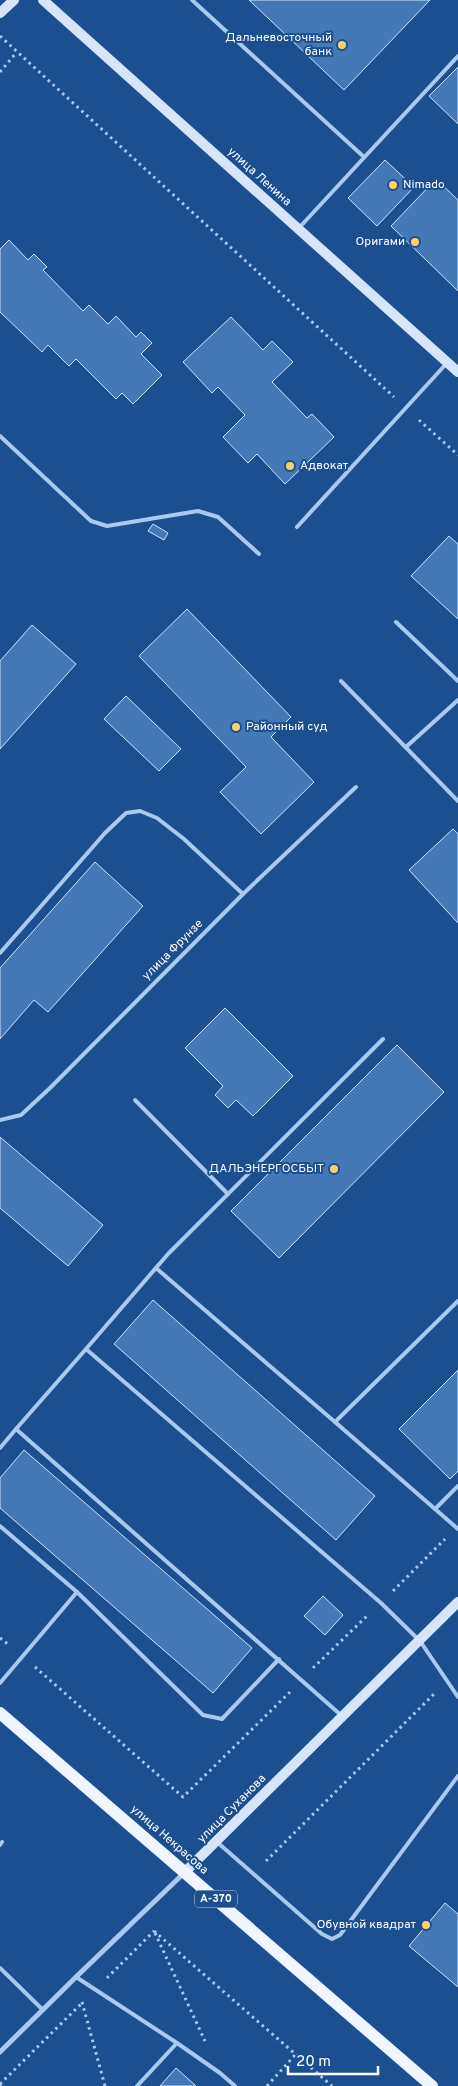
<svg xmlns="http://www.w3.org/2000/svg" width="458" height="2086" viewBox="0 0 458 2086" font-family="Overpass,sans-serif">
<rect width="100%" height="100%" fill="#1b4f8f"/>
<g fill="#4478b7" stroke="#cfe3fa">
<path d="M 249,0 L 430,0 L 344,90 Z"/>
<path d="M 458,67 L 458,124 L 429,96 Z"/>
<path d="M 385,160 L 414,187 L 377,226 L 348,198 Z"/>
<path d="M 436,179 L 458,200 L 458,291 L 391,226 Z"/>
<path d="M 9,240 L 28,260 L 34,254 L 47,267 L 43,270 L 83,311 L 89,305 L 108,324 L 116,316 L 136,337 L 141,332 L 152,343 L 141,354 L 162,375 L 133,404 L 122,393 L 116,399 L 76,359 L 69,366 L 48,345 L 42,352 L 0,312 L 0,249 Z"/>
<path d="M 231,317 L 263,350 L 272,341 L 293,362 L 272,382 L 307,418 L 312,414 L 334,437 L 285,484 L 257,454 L 248,463 L 223,437 L 245,415 L 218,387 L 212,393 L 183,362 Z"/>
<path d="M 153,524 L 168,533 L 164,540 L 148,531 Z"/>
<path d="M 449,536 L 458,544 L 458,619 L 411,576 Z"/>
<path d="M 187,609 L 291,717 L 271,737 L 314,782 L 261,834 L 220,792 L 246,767 L 139,656 Z"/>
<path d="M 32,625 L 76,664 L 0,749 L 0,661 Z"/>
<path d="M 126,696 L 181,749 L 159,771 L 104,719 Z"/>
<path d="M 453,829 L 458,834 L 458,923 L 409,870 Z"/>
<path d="M 95,862 L 143,906 L 48,1012 L 34,1000 L 0,1039 L 0,968 Z"/>
<path d="M 225,1008 L 293,1076 L 253,1116 L 236,1100 L 228,1108 L 215,1095 L 223,1086 L 185,1048 Z"/>
<path d="M 397,1045 L 444,1092 L 279,1258 L 231,1211 Z"/>
<path d="M 0,1137 L 103,1225 L 68,1266 L 0,1208 Z"/>
<path d="M 153,1300 L 375,1496 L 336,1540 L 114,1344 Z"/>
<path d="M 458,1370 L 458,1471 L 450,1479 L 399,1429 Z"/>
<path d="M 24,1450 L 252,1648 L 213,1693 L 0,1508 L 0,1478 Z"/>
<path d="M 323,1596 L 343,1615 L 325,1635 L 304,1616 Z"/>
<path d="M 445,1903 L 458,1914 L 458,1987 L 409,1946 Z"/>
<path d="M 176,2068 L 196,2086 L 160,2086 Z"/>
</g>
<g fill="none" stroke-linecap="round" stroke-linejoin="round">
<g stroke="#a9c9ee" stroke-width="3" stroke-dasharray="2.5 4" stroke-linecap="butt">
<path d="M 0,36 L 394,397"/>
<path d="M 0,72 L 16,53"/>
<path d="M 419,420 L 458,455"/>
<path d="M 393,1591 L 445,1539"/>
<path d="M 0,1638 L 9,1645"/>
<path d="M 35,1667 L 183,1797 L 290,1692"/>
<path d="M 313,1668 L 368,1615"/>
<path d="M 266,1861 L 435,1693"/>
<path d="M 154,1931 L 332,2086"/>
<path d="M 155,1933 L 205,2041"/>
<path d="M 107,1978 L 154,1931"/>
<path d="M 82,2002 L 105,2086"/>
<path d="M 0,2084 L 83,2002"/>
<path d="M 1,2086 L 0,2084 L 4,2086"/>
<path d="M 267,2086 L 296,2054"/>
</g>
<g stroke="#a9c9ee" stroke-width="4">
<path d="M 192,0 L 364,157"/>
<path d="M 298,229 L 458,56"/>
<path d="M 0,436 L 91,521 L 107,526 L 198,511 L 218,517 L 259,554"/>
<path d="M 297,527 L 446,364"/>
<path d="M 396,622 L 458,681"/>
<path d="M 341,681 L 458,801"/>
<path d="M 406,747 L 458,700"/>
<path d="M 0,953 L 105,833 L 126,813 L 140,811 L 157,818 L 184,839 L 243,894"/>
<path d="M 383,1039 L 168,1254 L 86,1349 L 381,1603 L 420,1641 L 458,1697"/>
<path d="M 135,1100 L 228,1194"/>
<path d="M 0,1120 L 21,1115 L 50,1088 L 243,894 L 356,787"/>
<path d="M 156,1268 L 335,1422"/>
<path d="M 458,1301 L 335,1422 L 435,1509 L 458,1486"/>
<path d="M 16,1429 L 86,1349"/>
<path d="M 0,1448 L 16,1429 L 342,1716"/>
<path d="M 435,1509 L 458,1529"/>
<path d="M 0,1526 L 77,1592 L 0,1683"/>
<path d="M 77,1592 L 203,1715 L 222,1719 L 279,1659"/>
<path d="M 217,1842 L 322,1934 L 332,1939 L 340,1935 L 458,1776"/>
<path d="M 0,1845 L 2,1842"/>
<path d="M 0,1968 L 43,2010"/>
<path d="M 76,1977 L 177,2043 L 137,2086"/>
<path d="M 177,2043 L 220,2073 L 235,2086"/>
</g>
<path stroke="#a9c9ee" stroke-width="5" d="M 0,2052 L 76,1977 L 184,1873"/>
<g stroke="#d6e6fa" stroke-width="10">
<path d="M 43,0 L 458,372"/>
<path d="M 0,13 L 14,0"/>
<path d="M 185,1872 L 458,1602"/>
</g>
<path stroke="#f0f6ff" stroke-width="12" d="M 0,1713 L 432,2086"/>
</g>
<g fill="#ffd166" stroke="#1b4f8f" stroke-width="2">
<circle cx="342" cy="45" r="5"/>
<circle cx="393" cy="185" r="5"/>
<circle cx="415" cy="242" r="5"/>
<circle cx="290" cy="466" r="5"/>
<circle cx="236" cy="727" r="5"/>
<circle cx="334" cy="1169" r="5"/>
<circle cx="426" cy="1925" r="5"/>
</g>
<g text-anchor="middle" dominant-baseline="central" stroke-width="4" stroke-linejoin="round" paint-order="stroke">
<rect fill="#1b4f8f" stroke="#bbcadd" stroke-width="1" x="195" y="1890.5" width="42" height="17" rx="4"/>
<g font-size="11" font-weight="bold" fill="#fff">
<text x="216" y="1899">А-370</text>
</g>
<g font-size="12" fill="#fff" stroke="#1b4f8f" text-anchor="end">
<text x="332" y="38">Дальневосточный<tspan x="332" dy="14">банк</tspan></text>
<text x="403" y="185" text-anchor="start">Nimado</text>
<text x="405" y="242">Оригами</text>
<text x="300" y="466" text-anchor="start">Адвокат</text>
<text x="246" y="727" text-anchor="start">Районный суд</text>
<text x="324" y="1169">ДАЛЬЭНЕРГОСБЫТ</text>
<text x="416" y="1925">Обувной квадрат</text>
</g>
<g font-size="12" fill="#fff" stroke="#1b4f8f">
<text transform="translate(259 177) rotate(42)">улица Ленина</text>
<text transform="translate(173 950) rotate(-45)">улица Фрунзе</text>
<text transform="translate(232 1809) rotate(-45)">улица Суханова</text>
<text transform="translate(169 1840) rotate(41)">улица Некрасова</text>
</g>
</g>
<path d="M288 2066v8h90v-8" fill="none" stroke="#ffffff" stroke-width="2.5"/>
<text x="296" y="2066" font-size="15" fill="#ffffff" stroke="#1b4f8f" stroke-width="4" paint-order="stroke">20 m</text>
</svg>
